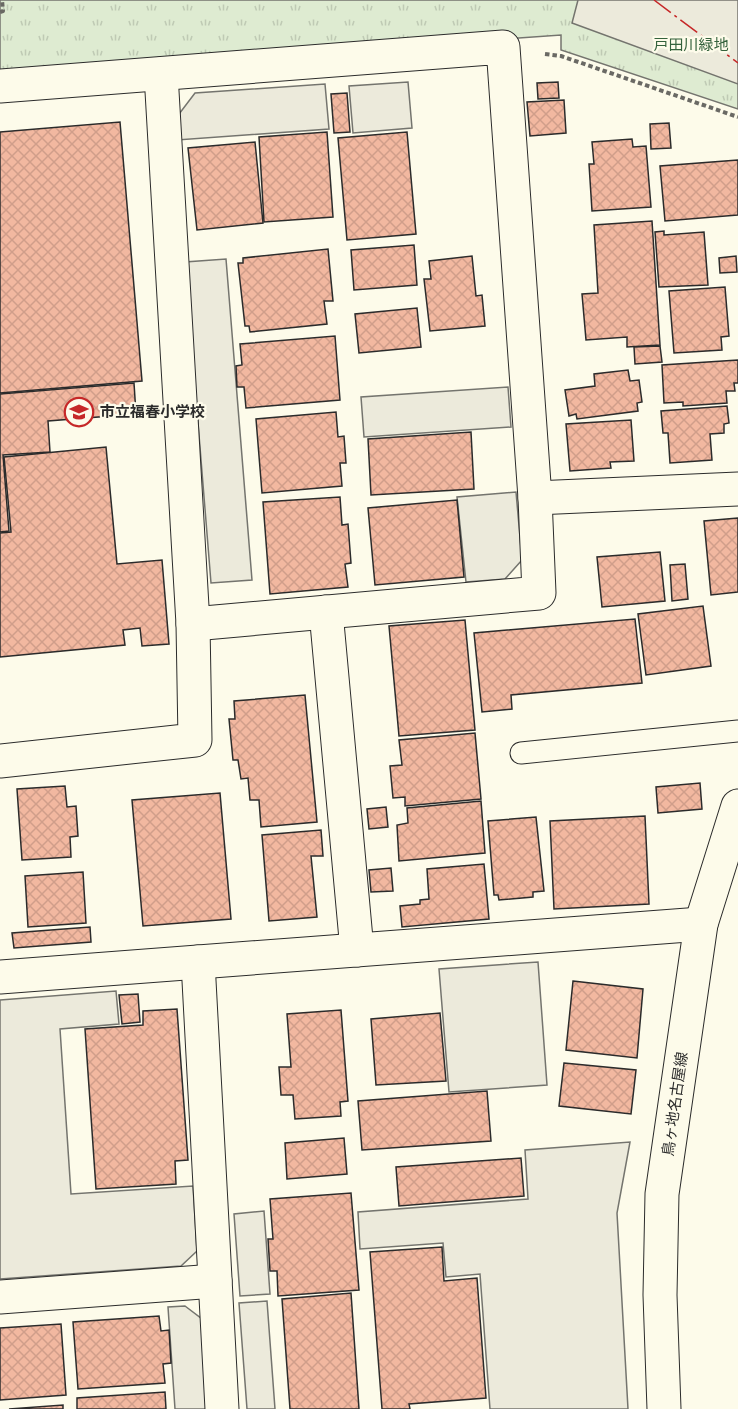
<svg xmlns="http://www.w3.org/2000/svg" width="738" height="1409" viewBox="0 0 738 1409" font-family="Signika,'Noto Sans JP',sans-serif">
<defs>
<pattern id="grass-tufts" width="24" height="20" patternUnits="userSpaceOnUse" patternTransform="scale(1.5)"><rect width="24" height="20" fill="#deebd1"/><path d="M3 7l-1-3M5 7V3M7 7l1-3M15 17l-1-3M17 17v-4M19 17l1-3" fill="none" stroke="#bfcab4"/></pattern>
<pattern id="building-cross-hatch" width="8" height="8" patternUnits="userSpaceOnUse" patternTransform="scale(1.5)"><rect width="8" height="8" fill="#f2b8a0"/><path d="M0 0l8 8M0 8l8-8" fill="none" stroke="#d09e8a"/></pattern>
</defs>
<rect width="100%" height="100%" fill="#fdfbea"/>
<path fill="url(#grass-tufts)" stroke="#74746e" stroke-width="1.5" d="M 0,0 L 738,0 L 738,109 L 561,50 L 561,35 L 0,75 Z"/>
<g fill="#eceadb" stroke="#74746e" stroke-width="1.5">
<path d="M 578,0 L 738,0 L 738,84 L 572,23 Z"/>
<path d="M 408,82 L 412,128 L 353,133 L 349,86 Z"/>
<path d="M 325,84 L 329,129 L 177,140 L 176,118 L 195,93 Z"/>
<path d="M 226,259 L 252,580 L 211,583 L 185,262 Z"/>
<path d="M 508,387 L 511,427 L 364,437 L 361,397 Z"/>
<path d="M 516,492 L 522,560 L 505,579 L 466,582 L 457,497 Z"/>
<path d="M 538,962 L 547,1085 L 449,1092 L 439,969 Z"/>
<path d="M 116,991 L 119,1024 L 60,1029 L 71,1194 L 193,1186 L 197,1251 L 181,1266 L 0,1279 L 0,1000 Z"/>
<path d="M 630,1142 L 617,1213 L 628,1409 L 490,1409 L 480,1274 L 446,1277 L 443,1243 L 360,1249 L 358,1212 L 528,1199 L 525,1150 Z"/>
<path d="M 264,1211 L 270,1294 L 240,1296 L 234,1214 Z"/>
<path d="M 267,1301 L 275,1409 L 247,1409 L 239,1303 Z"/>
<path d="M 185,1306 L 202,1319 L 209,1409 L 175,1409 L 168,1307 Z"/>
</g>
<g fill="url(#building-cross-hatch)" stroke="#2b2b2b" stroke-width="1.5">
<path d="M 558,82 L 559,98 L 538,99 L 537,83 Z"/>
<path d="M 347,93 L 350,132 L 334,133 L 331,94 Z"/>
<path d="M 564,100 L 566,133 L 530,136 L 527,102 Z"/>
<path d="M 120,122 L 142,381 L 0,393 L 0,132 Z"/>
<path d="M 669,123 L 671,148 L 651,149 L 650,124 Z"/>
<path d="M 327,132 L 333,217 L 264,222 L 259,137 Z"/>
<path d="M 407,132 L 416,234 L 347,240 L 338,138 Z"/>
<path d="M 632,139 L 633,147 L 646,146 L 651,207 L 592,211 L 589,164 L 594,164 L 592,142 Z"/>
<path d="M 255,142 L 263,223 L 197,230 L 188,148 Z"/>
<path d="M 738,160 L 738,215 L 665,221 L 660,166 Z"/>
<path d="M 652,221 L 660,345 L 627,347 L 627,337 L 586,340 L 582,294 L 598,293 L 594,225 Z"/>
<path d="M 664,231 L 664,235 L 704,232 L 708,285 L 659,287 L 655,232 Z"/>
<path d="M 414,245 L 417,285 L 354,290 L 351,250 Z"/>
<path d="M 328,249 L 333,301 L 324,301 L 327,324 L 250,332 L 249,326 L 245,326 L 238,263 L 243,263 L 243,258 Z"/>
<path d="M 472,256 L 476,296 L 482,295 L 485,326 L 430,331 L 424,279 L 431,279 L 429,261 Z"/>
<path d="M 736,256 L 737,272 L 720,273 L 719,258 Z"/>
<path d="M 725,287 L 729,336 L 721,337 L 722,350 L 674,353 L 669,291 Z"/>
<path d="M 417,308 L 421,347 L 359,353 L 355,314 Z"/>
<path d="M 335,336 L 340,400 L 246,408 L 244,387 L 237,387 L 236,366 L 242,365 L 240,344 Z"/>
<path d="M 660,346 L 662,362 L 635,364 L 634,347 Z"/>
<path d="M 738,360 L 738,383 L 734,383 L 735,391 L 726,391 L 727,403 L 683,406 L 683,402 L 664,403 L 662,365 Z"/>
<path d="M 628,370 L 630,381 L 639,380 L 642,402 L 637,403 L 638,411 L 577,419 L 576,414 L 569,416 L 565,390 L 595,386 L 594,374 Z"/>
<path d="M 134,383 L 136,414 L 48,421 L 50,452 L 3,455 L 9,531 L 0,532 L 0,394 Z"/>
<path d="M 727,406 L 729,423 L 724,424 L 724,433 L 710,434 L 712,460 L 670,463 L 668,433 L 663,433 L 661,411 Z"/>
<path d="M 336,412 L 338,437 L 344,436 L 346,463 L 340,463 L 342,486 L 262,493 L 256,419 Z"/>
<path d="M 631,420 L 634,461 L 610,462 L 611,468 L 570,471 L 566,424 Z"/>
<path d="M 471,432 L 474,489 L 371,495 L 368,439 Z"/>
<path d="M 106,447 L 117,564 L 162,560 L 169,644 L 142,646 L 140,628 L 123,630 L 125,645 L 0,657 L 0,533 L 11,532 L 4,457 Z"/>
<path d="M 340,497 L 342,525 L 348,524 L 351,563 L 345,564 L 348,587 L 270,594 L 263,502 Z"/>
<path d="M 457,500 L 464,577 L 375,585 L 368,508 Z"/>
<path d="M 738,518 L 738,592 L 711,595 L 704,521 Z"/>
<path d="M 660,552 L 665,601 L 602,607 L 597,557 Z"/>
<path d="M 685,564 L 688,599 L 672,601 L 670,565 Z"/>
<path d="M 703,606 L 711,666 L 646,675 L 638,614 Z"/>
<path d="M 635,619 L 642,683 L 511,695 L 512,709 L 482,712 L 474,633 Z"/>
<path d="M 465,620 L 475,730 L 399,736 L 389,626 Z"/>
<path d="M 305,695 L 317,822 L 261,827 L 259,800 L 250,800 L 248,778 L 241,779 L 238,760 L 233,760 L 229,719 L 235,719 L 234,701 Z"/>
<path d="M 475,733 L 481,799 L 405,806 L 405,797 L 393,798 L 390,766 L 402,765 L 399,740 Z"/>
<path d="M 700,783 L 702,809 L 658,813 L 656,787 Z"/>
<path d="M 65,786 L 67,807 L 76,806 L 78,836 L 70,837 L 71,857 L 22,860 L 17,789 Z"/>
<path d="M 220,793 L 231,919 L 143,926 L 132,800 Z"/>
<path d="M 481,801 L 485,853 L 399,861 L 397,825 L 408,823 L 407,808 Z"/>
<path d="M 386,807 L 388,827 L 369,829 L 367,809 Z"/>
<path d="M 645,816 L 649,904 L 554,909 L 550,821 Z"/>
<path d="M 536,817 L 544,891 L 533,892 L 533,897 L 499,900 L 498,895 L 494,895 L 488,821 Z"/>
<path d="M 321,830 L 323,856 L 311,856 L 317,917 L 269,921 L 262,835 Z"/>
<path d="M 484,864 L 489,919 L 402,927 L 400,906 L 420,904 L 420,900 L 429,899 L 427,869 Z"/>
<path d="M 391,868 L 393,891 L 371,892 L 369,870 Z"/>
<path d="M 83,872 L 86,923 L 28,927 L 25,876 Z"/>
<path d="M 90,927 L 91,942 L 14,948 L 12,933 Z"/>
<path d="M 573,981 L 643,989 L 637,1058 L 566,1050 Z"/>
<path d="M 138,994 L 140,1022 L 122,1024 L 119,995 Z"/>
<path d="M 177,1009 L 188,1160 L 175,1161 L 176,1184 L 96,1189 L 85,1029 L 143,1025 L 143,1011 Z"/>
<path d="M 341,1010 L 348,1101 L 340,1102 L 341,1116 L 295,1119 L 293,1095 L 281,1095 L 279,1067 L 291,1067 L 287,1014 Z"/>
<path d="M 440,1013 L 446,1081 L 376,1085 L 371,1019 Z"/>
<path d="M 564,1063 L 636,1070 L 631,1114 L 559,1106 Z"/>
<path d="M 487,1091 L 491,1141 L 362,1150 L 358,1101 Z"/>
<path d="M 344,1138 L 347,1174 L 287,1179 L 285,1143 Z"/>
<path d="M 521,1158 L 524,1196 L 399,1206 L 396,1167 Z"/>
<path d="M 351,1193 L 359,1290 L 278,1296 L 277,1271 L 270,1271 L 268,1239 L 273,1239 L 270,1199 Z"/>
<path d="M 442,1247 L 444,1281 L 477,1278 L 486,1398 L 409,1404 L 410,1409 L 382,1409 L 370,1252 Z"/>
<path d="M 351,1293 L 359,1409 L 290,1409 L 282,1299 Z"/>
<path d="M 159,1316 L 161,1331 L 169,1330 L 171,1363 L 163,1364 L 165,1383 L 78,1389 L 73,1322 Z"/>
<path d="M 61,1324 L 66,1395 L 0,1400 L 0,1328 Z"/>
<path d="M 165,1392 L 166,1409 L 77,1409 L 77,1398 Z"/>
<path d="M 63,1405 L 63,1409 L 9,1409 Z"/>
</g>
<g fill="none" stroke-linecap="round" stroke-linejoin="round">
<g stroke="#2b2b2b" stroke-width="23">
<path id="lane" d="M 521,753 L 738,731"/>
</g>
<g stroke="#2b2b2b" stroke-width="35">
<g id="street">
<path d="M 0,86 L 503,47 L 535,498 L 539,593 L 193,624"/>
<path d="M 535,498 L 738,489"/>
<path d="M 326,612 L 357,950"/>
<path d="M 0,761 L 195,740 L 193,624 L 161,74"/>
<path d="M 198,962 L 222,1409"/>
<path d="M 0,977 L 701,924"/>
<path d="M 0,1297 L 215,1281"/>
</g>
</g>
<g stroke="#2b2b2b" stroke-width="35">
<path id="secondary" d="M 664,1409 L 660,1295 L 662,1194 L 701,924 L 738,806"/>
</g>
<g stroke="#6a6964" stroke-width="4" stroke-dasharray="4.5 3" stroke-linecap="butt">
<path d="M 0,12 L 3,11 L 2,0"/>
<path d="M 545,54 L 561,56 L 738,117"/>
</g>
<use href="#lane" stroke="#fdfbea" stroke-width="21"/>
<use href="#street" stroke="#fdfbea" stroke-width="33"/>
<use href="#secondary" stroke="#fdfbea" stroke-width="33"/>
<path stroke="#c62828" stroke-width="1.5" stroke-dasharray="21 4.5 3 4.5" stroke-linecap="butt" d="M 654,0 L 738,63"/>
</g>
<defs>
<g id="school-ring" transform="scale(1.5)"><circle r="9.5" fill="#fdfbea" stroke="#c62828" stroke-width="1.5"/><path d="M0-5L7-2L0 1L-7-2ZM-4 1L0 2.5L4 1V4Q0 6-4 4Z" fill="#c62828"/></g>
</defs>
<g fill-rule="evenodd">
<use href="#school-ring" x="79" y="412"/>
</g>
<g text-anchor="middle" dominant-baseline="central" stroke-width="4.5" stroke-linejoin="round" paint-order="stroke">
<g font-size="15" fill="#34623c" stroke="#fdfbea">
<text x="691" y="45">戸田川緑地</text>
</g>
<g font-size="15" font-weight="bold" fill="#2b2b2b" stroke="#fdfbea" text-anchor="start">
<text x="100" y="412">市立福春小学校</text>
</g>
<g font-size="15" fill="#2b2b2b" stroke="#fdfbea">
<text transform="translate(675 1104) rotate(-82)">鳥ヶ地名古屋線</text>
</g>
</g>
</svg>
